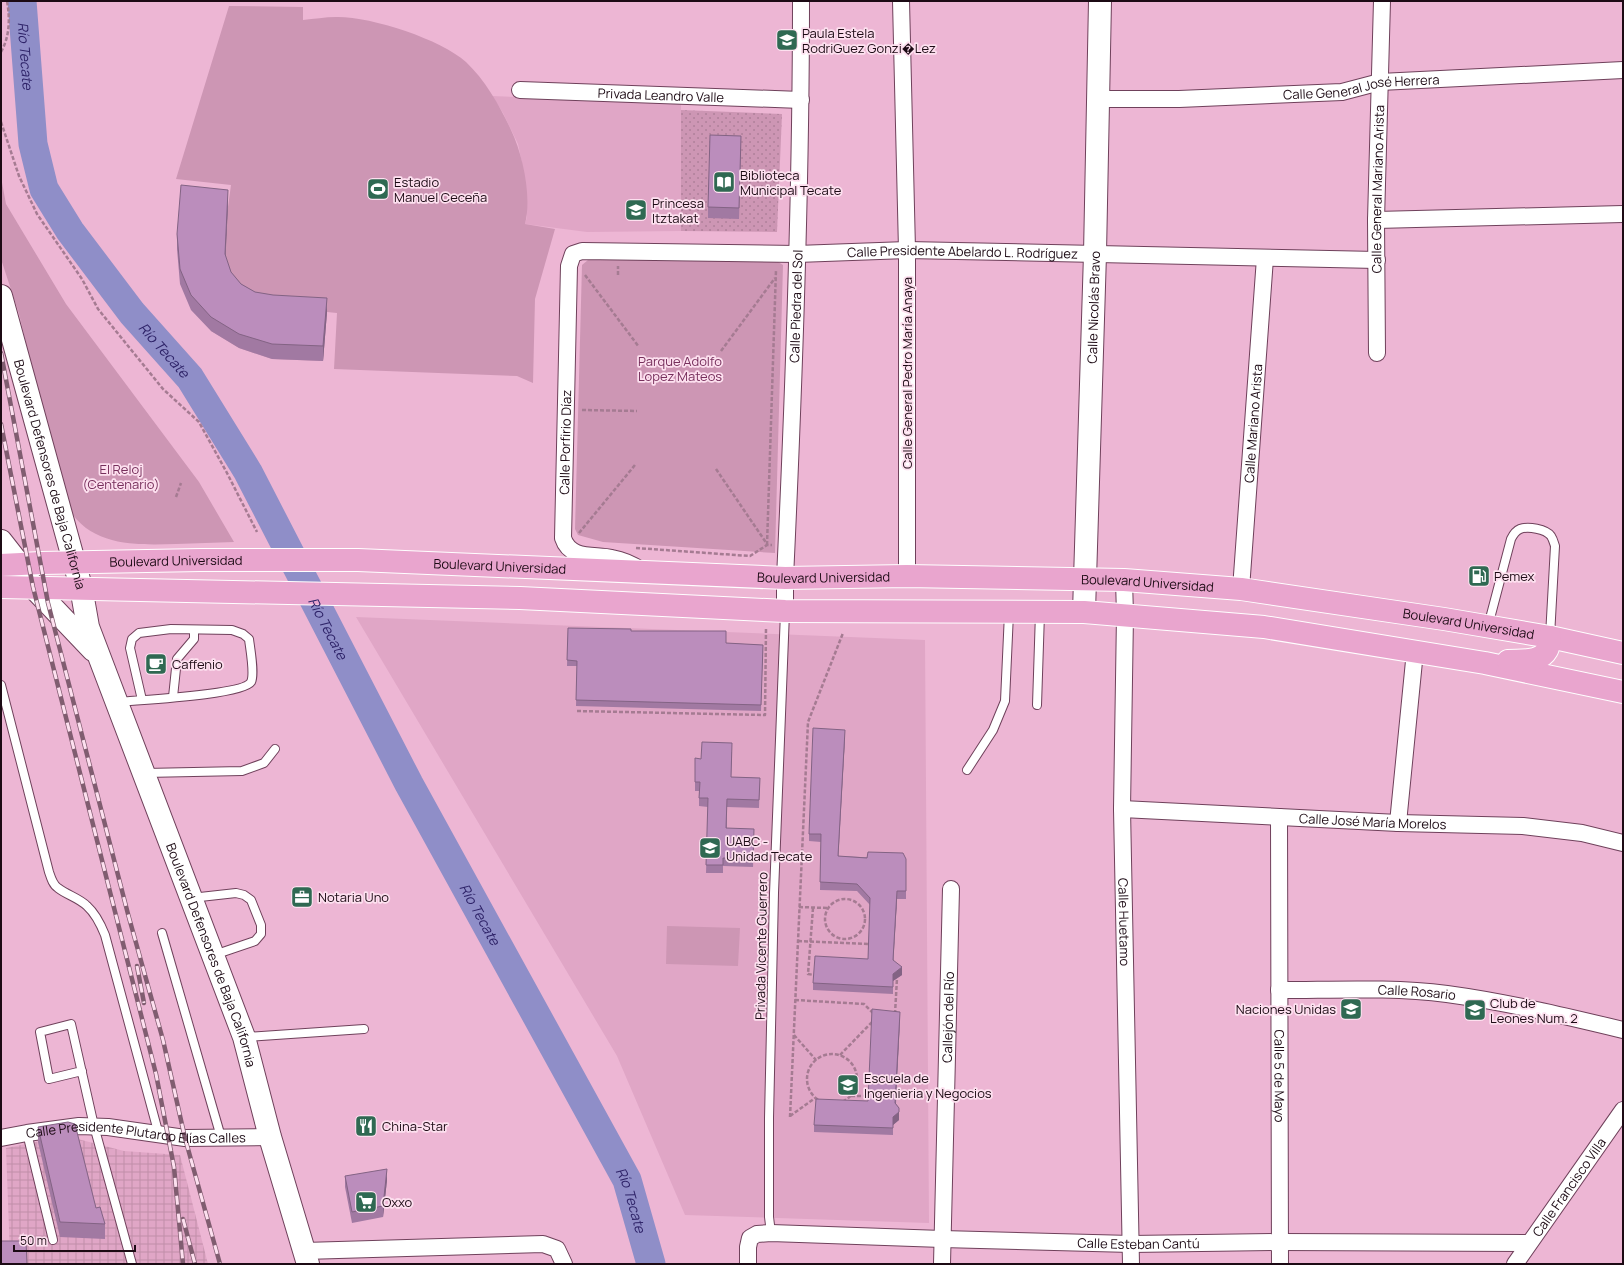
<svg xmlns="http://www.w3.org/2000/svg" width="1624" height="1265" viewBox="0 0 1624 1265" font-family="Manrope,sans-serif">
<defs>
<pattern id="industrial-grid" width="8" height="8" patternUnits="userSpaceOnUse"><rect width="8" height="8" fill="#e0a6c6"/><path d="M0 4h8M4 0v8" fill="none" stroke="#c08ea9"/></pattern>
<pattern id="grass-dots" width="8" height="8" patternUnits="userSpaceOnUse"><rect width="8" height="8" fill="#cd96b4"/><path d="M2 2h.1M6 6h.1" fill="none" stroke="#af809a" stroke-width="1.8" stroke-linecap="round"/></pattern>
</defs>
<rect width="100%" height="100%" fill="#edb6d4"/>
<g fill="#e0a6c6">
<path d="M 492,96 L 681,104 L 681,231 L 587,232 L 525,224 L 527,217 L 522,163 L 518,144 L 503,113 Z"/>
<path d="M 356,617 L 925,640 L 929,1223 L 685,1215 L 617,1056 Z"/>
</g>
<path fill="url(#industrial-grid)" d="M 66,1136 L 124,1151 L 180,1155 L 208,1264 L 1,1264 L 1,1256 L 10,1256 L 6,1148 Z"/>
<path fill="url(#grass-dots)" d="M 681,110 L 782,114 L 777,232 L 681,231 Z"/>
<g fill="#cd96b4">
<path d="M 229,6 L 303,7 L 303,20 C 314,19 325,17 336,17 C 369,16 441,39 466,62 C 485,80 500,106 511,130 C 523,155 532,197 525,224 L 555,229 L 535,299 L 533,383 L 517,376 L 334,369 L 337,313 L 327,312 L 323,361 L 272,359 L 239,348 L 211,331 L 231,185 L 176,179 Z"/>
<path d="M 1,177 L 6,204 L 66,304 L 199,482 L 234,542 C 215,543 196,543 176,544 C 137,545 92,547 69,509 C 65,503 63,495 61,489 L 19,314 L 1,259 Z"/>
<path d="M 588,260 L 775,260 L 783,265 L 775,553 L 603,542 L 578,535 L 575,529 L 582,265 Z"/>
<path d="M 667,926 L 740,928 L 738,966 L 666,964 Z"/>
</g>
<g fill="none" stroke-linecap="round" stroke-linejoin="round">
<path stroke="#8f8ec8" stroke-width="29" id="s1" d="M 22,1 L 33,144 L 44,189 L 70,231 L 132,313 L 190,378 L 248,472 L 409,784 L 627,1180 L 651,1264"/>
<g stroke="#6f415b" stroke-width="10">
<g id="lane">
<path d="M 1488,626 L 1511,539 C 1513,535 1515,531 1520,529 C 1528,526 1546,529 1551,536 C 1553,539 1554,543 1555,546 L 1550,636"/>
<path d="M 1,685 L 49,872 C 51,878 53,885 58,888 C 67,895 79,898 87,906 C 96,914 101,925 105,935 L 159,1135"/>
<path d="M 173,697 L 177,659 L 194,639 L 194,630"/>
<path d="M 119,702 C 138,700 243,695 251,682 C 255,674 250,648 249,639 L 243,634 L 232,630 L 171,629 L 139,633 L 132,639 L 130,648 L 142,700"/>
<path d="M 1037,705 L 1040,613"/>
<path d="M 967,770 L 993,730 L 1005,701 L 1009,613"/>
<path d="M 145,773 L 242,771 L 264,763 L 275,749"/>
<path d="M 191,898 L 236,893 L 244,895 L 251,900 L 261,925 L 261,934 L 255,941 L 214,955"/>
<path d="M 162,933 L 221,1137"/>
<path d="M 245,1037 L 364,1029"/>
<path d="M 82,1071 L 49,1079 L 40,1032 L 71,1024 L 94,1126 L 132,1264"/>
<path d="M 27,1133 L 53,1240"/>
<path d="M 771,1233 L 769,1217 L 769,1118 L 774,893 L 785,612"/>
</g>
</g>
<g stroke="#6f415b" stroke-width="18">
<g id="street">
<path d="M 901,1 L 907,250 L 907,576"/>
<path id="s2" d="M 520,90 L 801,100"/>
<path id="s3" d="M 1099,99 L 1179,99 L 1342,92 L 1380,82 L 1623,70"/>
<path d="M 1376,220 L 1623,214"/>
<path id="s4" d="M 1377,353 L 1376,220 L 1382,1"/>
<path id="s5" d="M 641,570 C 632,564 623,560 612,558 C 594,554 570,560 563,538 L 569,266 L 573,254 L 582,251 L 797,254 L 907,250 L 1377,260"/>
<path id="s6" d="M 1124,580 L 1125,615 L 1122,809 L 1131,1264"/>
<path id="s7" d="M 1241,589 L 1265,258"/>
<path id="s8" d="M 785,611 L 785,578 C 794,386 801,193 801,1"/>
<path id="s9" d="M 1122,809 L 1398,823 L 1523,826 L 1582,833 L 1623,843"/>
<path id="s10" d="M 1279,817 L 1280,1264"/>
<path d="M 1398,823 L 1415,651"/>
<path id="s11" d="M 1279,990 C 1335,990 1391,987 1447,994 C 1506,1002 1565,1016 1623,1030"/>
<path id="s12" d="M 1,1138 L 27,1133 L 79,1126 L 108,1127 L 185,1138 L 270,1137"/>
<path d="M 304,1251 L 543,1244 L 557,1249 L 564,1264"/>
<path id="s13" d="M 748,1264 L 748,1247 L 750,1238 L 757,1234 L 771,1233 L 942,1239 L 1131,1244 L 1280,1242 L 1529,1243"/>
<path id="s14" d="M 942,1264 L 951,889"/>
<path id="s15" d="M 1515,1264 L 1623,1110"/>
</g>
</g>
<g stroke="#6f415b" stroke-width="24">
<g id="secondary">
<path id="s16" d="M 1,296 L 81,587 L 88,627 L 244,1037 L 270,1137 L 308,1264"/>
<path d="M 1,541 L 19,564 L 33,587 L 93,650"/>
<path id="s17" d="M 1084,612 L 1095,254 L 1100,1"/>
</g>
</g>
<g stroke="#fff" stroke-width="24">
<g id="primary">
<path id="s18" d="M 1,565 L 41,563 L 200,560 L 358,560 L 785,578 L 907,576 L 1124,580 L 1241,589 L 1444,619 L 1550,637 L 1623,653"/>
<path d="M 1,587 L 520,598 L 785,611 L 1084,612 L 1264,627 L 1485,663 L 1623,692"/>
<path d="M 1508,661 C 1521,660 1540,663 1547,650 C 1549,647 1549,641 1550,637"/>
</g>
</g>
<g stroke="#a57b92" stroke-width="2.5" stroke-dasharray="4 2" stroke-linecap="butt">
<path d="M 1,52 C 10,36 10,18 7,1"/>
<path d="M 1,122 L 19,176 L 37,214 L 82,279 L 98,309 L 163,389 L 199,422 L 227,473 L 257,532"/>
<path d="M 585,275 L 639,347"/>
<path d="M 618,275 L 618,266"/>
<path d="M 721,351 L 775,278"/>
<path d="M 582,410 L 637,411"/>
<path d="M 716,469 L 767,544"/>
<path d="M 176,497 L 181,483"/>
<path d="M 579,533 L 635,465"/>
<path d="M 767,545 L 776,270"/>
<path d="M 636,548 L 750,556 L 767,545 L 772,545"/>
<path d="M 577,711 L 765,715 L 766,628"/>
<circle cx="845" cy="919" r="20"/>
<path d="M 799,907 L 827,908"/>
<path d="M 813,908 L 808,974 L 814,975"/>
<path d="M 798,941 L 868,944"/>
<path d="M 795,1000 L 864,1004 L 874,1014"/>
<path d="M 895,1014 L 897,978"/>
<path d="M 794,1035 L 816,1060"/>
<circle cx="832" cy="1079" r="25"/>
<path d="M 840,1055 L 872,1022"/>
<path d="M 851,1096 L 869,1096"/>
<path d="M 790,1116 L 815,1098"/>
<path d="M 790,1117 L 808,722 L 843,633"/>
</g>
<use href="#lane" stroke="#fff" stroke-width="8"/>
<use href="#street" stroke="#fff" stroke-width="16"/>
<use href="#secondary" stroke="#fff" stroke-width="22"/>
<use href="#primary" stroke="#e9a5ce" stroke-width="22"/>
<g stroke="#805d70" stroke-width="4.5">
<g id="rail">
<path d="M 1,353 L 48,603 L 128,914 L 163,1040 L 185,1138 L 220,1264"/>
<path d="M 1,424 L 33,587 L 156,1074 L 174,1167 L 183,1264"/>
<path d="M 137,966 L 144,1003"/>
<path d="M 183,1219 L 195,1264"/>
</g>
</g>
<use href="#rail" stroke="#fde0ef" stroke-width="3" stroke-dasharray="9" stroke-linecap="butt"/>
</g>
<g fill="#a179a2">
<path d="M 741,147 L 739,219 L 708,218 L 708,207 Z"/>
<path d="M 228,204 L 225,255 L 231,272 L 241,284 L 255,292 L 327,312 L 323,361 L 272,359 L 239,348 L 211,331 L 191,310 L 180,284 L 177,249 L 177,234 Z"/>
<path d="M 568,628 L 631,631 L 726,643 L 763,645 L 761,711 L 576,706 L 577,666 L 567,666 Z"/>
<path d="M 845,737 L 838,856 L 906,859 L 906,899 L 897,899 L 893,960 L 902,975 L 893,981 L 893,994 L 813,990 L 813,983 L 868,959 L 870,905 L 857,891 L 820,890 L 821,842 L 809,841 L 809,834 Z"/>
<path d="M 732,752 L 731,777 L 760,778 L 759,808 L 727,807 L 727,828 L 754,838 L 753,867 L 723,866 L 723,873 L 706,873 L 708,807 L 699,806 L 699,791 L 695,791 L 695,782 L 701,759 Z"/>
<path d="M 900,1019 L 896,1104 L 899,1108 L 899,1120 L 893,1125 L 893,1135 L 814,1132 L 814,1125 L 868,1101 Z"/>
<path d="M 38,1127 L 96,1208 L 105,1224 L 105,1239 L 60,1237 L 38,1142 Z"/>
<path d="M 345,1176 L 387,1180 L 383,1217 L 352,1223 L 345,1187 Z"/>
</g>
<g fill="#836384">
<path d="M 228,190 L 228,204 L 225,268 L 225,254 Z"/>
<path d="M 327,298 L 327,312 L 323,361 L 323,346 Z"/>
<path d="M 845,730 L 845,737 L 838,863 L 838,856 Z"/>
<path d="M 897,891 L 897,899 L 893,967 L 893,960 Z"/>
<path d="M 902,967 L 902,975 L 893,981 L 893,994 L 893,974 Z"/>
<path d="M 900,1012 L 900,1019 L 895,1111 L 895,1103 Z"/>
<path d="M 899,1112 L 899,1120 L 893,1125 L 893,1135 L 893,1117 Z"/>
<path d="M 387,1169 L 387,1180 L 383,1217 L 383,1206 Z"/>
</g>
<g fill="#bb8dbc" stroke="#836384">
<path d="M 710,135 L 741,136 L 739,208 L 708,207 Z"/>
<path d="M 181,185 L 228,190 L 225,254 L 231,272 L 241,284 L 255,292 L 273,295 L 327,298 L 323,346 L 272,344 L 239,334 L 211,317 L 191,295 L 180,269 L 177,234 Z"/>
<path d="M 568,628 L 631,629 L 631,631 L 726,631 L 726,643 L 763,645 L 761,705 L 576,700 L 577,661 L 567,660 Z"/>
<path d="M 813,728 L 845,730 L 838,856 L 867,858 L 868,852 L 903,853 L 906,859 L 906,891 L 897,891 L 893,960 L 902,967 L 893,974 L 893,987 L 813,983 L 815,956 L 868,959 L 870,898 L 857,884 L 820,882 L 821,834 L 809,834 Z"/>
<path d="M 702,742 L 732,743 L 731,777 L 760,778 L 759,800 L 727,799 L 726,828 L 754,829 L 753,859 L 723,858 L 723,865 L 706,865 L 708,798 L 699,798 L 700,782 L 695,782 L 695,758 L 701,759 Z"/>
<path d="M 872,1009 L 900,1012 L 895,1103 L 899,1108 L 899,1112 L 893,1117 L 893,1128 L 814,1125 L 816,1099 L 868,1101 Z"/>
<path d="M 68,1122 L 75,1124 L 96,1208 L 100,1207 L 105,1224 L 60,1222 L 38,1127 Z"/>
<path d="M 387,1169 L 383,1206 L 352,1212 L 345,1176 Z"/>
<path d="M 1,1241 L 26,1241 L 27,1264 L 1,1264 Z"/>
</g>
<defs>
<g id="school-square" transform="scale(1.15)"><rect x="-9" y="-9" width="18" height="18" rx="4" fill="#2f6952" stroke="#fde0ef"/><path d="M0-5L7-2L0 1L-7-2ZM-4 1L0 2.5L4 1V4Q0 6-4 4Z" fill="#fff"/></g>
<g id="library-square" transform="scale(1.15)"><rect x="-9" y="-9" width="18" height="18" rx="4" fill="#2f6952" stroke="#fde0ef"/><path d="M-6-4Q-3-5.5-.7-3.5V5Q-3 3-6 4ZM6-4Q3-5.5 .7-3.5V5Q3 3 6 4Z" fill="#fff"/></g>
<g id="stadium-square" transform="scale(1.15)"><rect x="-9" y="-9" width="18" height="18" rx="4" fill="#2f6952" stroke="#fde0ef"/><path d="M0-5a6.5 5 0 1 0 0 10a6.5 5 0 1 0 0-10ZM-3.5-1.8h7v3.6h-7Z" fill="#fff"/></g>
<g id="fuel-square" transform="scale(1.15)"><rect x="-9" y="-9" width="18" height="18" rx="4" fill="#2f6952" stroke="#fde0ef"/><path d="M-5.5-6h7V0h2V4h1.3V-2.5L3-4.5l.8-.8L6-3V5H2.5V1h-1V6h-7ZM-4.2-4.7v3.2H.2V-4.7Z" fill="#fff"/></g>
<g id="cafe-square" transform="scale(1.15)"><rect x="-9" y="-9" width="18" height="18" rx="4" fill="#2f6952" stroke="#fde0ef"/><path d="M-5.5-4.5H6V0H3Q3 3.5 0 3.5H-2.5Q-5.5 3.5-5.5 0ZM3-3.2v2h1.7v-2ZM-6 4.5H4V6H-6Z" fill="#fff"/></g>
<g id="university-square" transform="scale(1.15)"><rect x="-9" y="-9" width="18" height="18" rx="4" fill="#2f6952" stroke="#fde0ef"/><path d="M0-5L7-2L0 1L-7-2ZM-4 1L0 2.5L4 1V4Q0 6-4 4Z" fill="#fff"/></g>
<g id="office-square" transform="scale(1.15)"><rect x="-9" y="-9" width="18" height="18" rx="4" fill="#2f6952" stroke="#fde0ef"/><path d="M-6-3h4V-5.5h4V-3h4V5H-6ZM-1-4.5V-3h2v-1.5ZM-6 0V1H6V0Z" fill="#fff"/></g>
<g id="restaurant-square" transform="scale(1.15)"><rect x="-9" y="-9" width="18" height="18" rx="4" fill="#2f6952" stroke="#fde0ef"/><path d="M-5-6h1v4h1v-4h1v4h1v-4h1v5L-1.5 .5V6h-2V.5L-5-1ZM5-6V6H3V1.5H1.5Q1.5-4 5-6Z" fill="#fff"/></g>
<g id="supermarket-square" transform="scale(1.15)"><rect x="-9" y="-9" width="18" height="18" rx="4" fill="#2f6952" stroke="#fde0ef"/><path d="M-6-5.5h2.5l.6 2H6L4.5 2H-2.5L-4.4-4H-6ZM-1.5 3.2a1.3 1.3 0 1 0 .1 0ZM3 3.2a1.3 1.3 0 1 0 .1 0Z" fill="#fff"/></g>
</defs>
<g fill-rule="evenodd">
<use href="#school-square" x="787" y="40"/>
<use href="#library-square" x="724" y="182"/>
<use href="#stadium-square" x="378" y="189"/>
<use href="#school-square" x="636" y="210"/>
<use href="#fuel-square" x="1479" y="576"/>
<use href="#cafe-square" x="156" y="664"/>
<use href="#university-square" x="710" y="848"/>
<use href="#office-square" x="302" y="897"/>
<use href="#school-square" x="1351" y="1009"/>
<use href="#school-square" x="1475" y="1010"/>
<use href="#university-square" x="848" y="1085"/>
<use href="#restaurant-square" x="366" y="1126"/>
<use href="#supermarket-square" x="366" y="1202"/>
</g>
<g text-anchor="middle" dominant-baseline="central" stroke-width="3.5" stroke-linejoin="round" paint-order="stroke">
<g font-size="13" fill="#1c0a14" stroke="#fde0ef" text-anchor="start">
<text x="802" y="33">Paula Estela<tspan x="802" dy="15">RodriGuez Gonzi�Lez</tspan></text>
<text x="740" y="175">Biblioteca<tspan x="740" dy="15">Municipal Tecate</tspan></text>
<text x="394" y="182">Estadio<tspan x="394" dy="15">Manuel Ceceña</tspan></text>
<text x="652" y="203">Princesa<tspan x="652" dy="15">Itztakat</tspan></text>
<text x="1494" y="576">Pemex</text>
<text x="172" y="664">Caffenio</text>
<text x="726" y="841">UABC -<tspan x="726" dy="15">Unidad Tecate</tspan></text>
<text x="318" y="897">Notaria Uno</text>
<text x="1490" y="1003">Club de<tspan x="1490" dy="15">Leones Num. 2</tspan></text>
<text x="1336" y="1009" text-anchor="end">Naciones Unidas</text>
<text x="864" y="1078">Escuela de<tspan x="864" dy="15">Ingenieria y Negocios</tspan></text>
<text x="382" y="1126">China-Star</text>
<text x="382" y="1202">Oxxo</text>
</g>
<g font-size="13" fill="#1c0a14" stroke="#fde0ef">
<text stroke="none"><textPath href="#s3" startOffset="263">Calle General José Herrera</textPath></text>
<text stroke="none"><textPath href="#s2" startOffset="141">Privada Leandro Valle</textPath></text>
<text stroke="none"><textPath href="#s4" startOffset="164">Calle General Mariano Arista</textPath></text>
<text stroke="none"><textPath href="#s5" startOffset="763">Calle Presidente Abelardo L. Rodríguez</textPath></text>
<text stroke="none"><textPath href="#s8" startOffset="305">Calle Piedra del Sol</textPath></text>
<text stroke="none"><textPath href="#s17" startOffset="305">Calle Nicolás Bravo</textPath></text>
<text transform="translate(907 373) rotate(-90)">Calle General Pedro María Anaya</text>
<text stroke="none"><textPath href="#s7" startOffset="166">Calle Mariano Arista</textPath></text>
<text stroke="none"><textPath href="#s5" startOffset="184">Calle Porfirio Díaz</textPath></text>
<text stroke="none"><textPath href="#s16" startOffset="185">Boulevard Defensores de Baja California</textPath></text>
<text stroke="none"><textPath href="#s18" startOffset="175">Boulevard Universidad</textPath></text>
<text stroke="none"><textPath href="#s18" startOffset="499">Boulevard Universidad</textPath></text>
<text stroke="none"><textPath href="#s18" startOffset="823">Boulevard Universidad</textPath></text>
<text stroke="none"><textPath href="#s18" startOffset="1147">Boulevard Universidad</textPath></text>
<text stroke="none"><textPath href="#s18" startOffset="1471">Boulevard Universidad</textPath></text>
<text stroke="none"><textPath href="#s9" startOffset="251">Calle José María Morelos</textPath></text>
<text stroke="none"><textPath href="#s6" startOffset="342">Calle Huetamo</textPath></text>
<text transform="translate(761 946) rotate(-89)">Privada Vicente Guerrero</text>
<text stroke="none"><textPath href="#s16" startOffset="693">Boulevard Defensores de Baja California</textPath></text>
<text stroke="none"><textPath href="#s11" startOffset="138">Calle Rosario</textPath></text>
<text stroke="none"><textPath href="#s14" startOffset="247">Callejón del Río</textPath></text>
<text stroke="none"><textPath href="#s10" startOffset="259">Calle 5 de Mayo</textPath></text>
<text stroke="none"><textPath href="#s12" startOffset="136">Calle Presidente Plutarco Elías Calles</textPath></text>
<text stroke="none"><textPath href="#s15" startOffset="94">Calle Francisco Villa</textPath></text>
<text stroke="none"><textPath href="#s13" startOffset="416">Calle Esteban Cantú</textPath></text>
</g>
<g font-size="13" fill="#762e5b" stroke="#fde0ef">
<text x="680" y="361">Parque Adolfo<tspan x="680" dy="15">Lopez Mateos</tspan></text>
<text x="121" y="469">El Reloj<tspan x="121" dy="15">(Centenario)</tspan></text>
</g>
<g font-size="14" font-style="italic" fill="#2f2469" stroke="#fde0ef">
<text stroke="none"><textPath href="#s1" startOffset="55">Río Tecate</textPath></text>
<text stroke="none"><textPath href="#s1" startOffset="391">Río Tecate</textPath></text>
<text stroke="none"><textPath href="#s1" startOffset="715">Río Tecate</textPath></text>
<text stroke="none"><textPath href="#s1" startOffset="1039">Río Tecate</textPath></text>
<text stroke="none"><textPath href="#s1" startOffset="1363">Río Tecate</textPath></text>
</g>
</g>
<rect width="1624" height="1265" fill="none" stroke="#1c0a14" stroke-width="4"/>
<path d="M14 1245v6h121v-6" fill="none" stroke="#1c0a14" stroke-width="2"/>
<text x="20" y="1245" font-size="12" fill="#1c0a14" stroke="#fde0ef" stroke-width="3" paint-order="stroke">50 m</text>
</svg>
